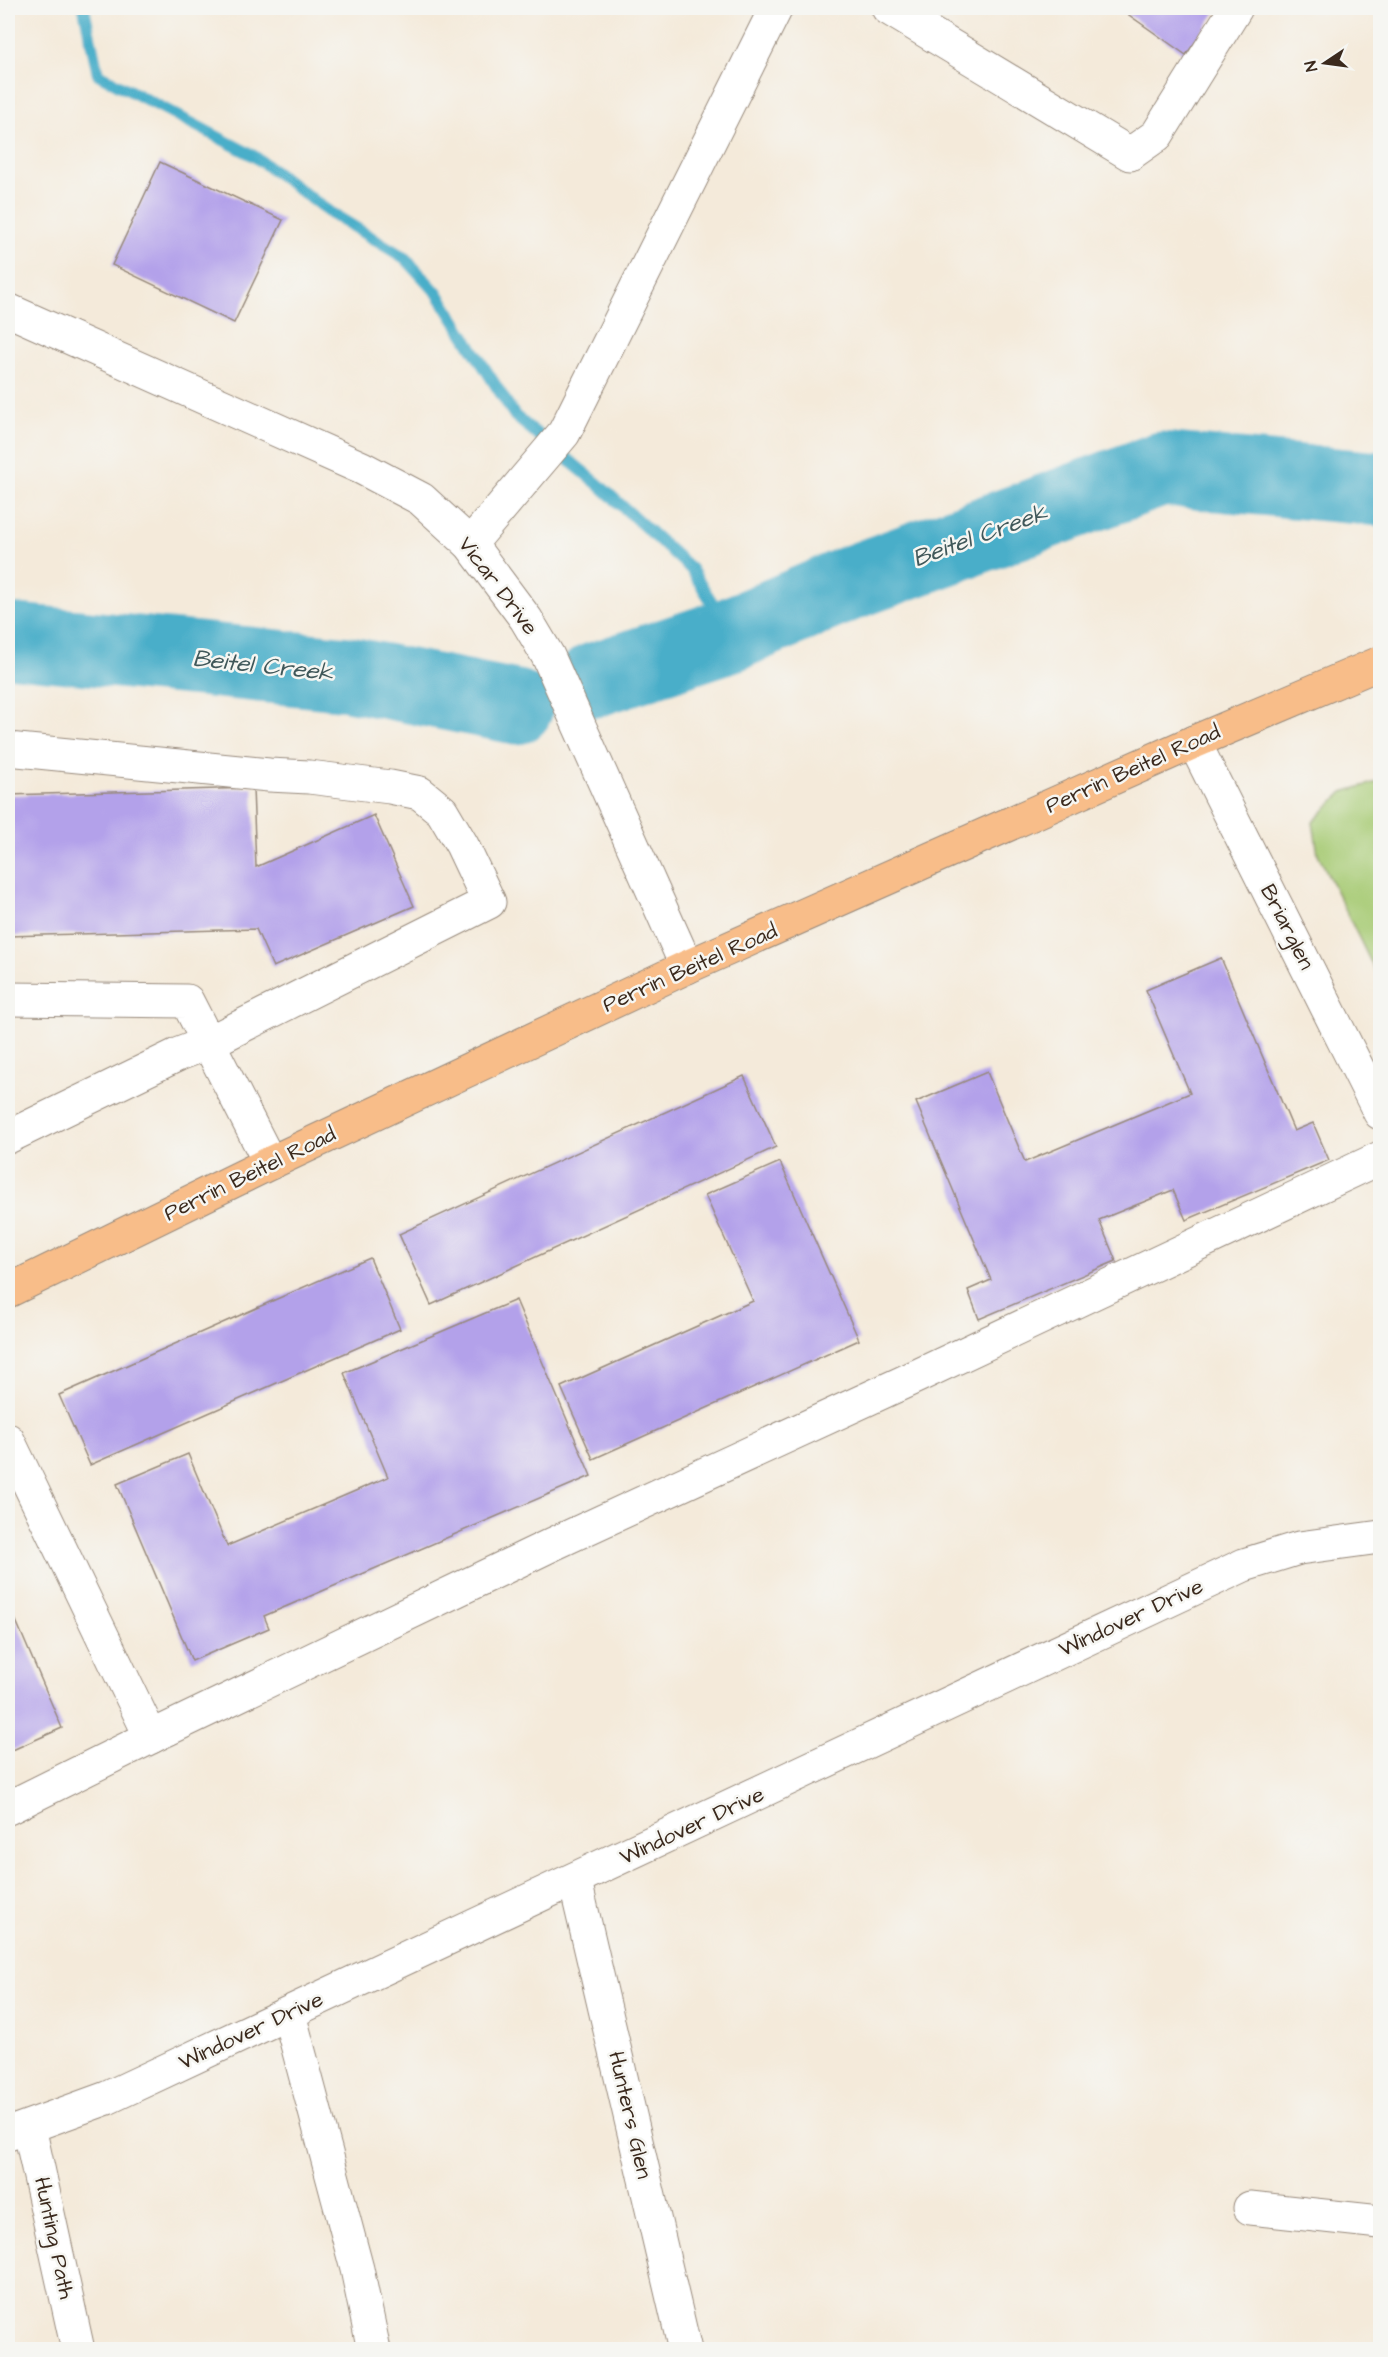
<svg xmlns="http://www.w3.org/2000/svg" width="1388" height="2357" viewBox="0 0 1388 2357" font-family="'Architects Daughter',sans-serif">
<rect width="100%" height="100%" fill="#f6f6f2"/>
<filter id="ink" filterUnits="userSpaceOnUse"><feTurbulence type="fractalNoise" baseFrequency=".0167" numOctaves="2"/><feDisplacementMap in="SourceGraphic" scale="12" xChannelSelector="R" yChannelSelector="G"/><feConvolveMatrix kernelMatrix="1 2 1 2 8 2 1 2 1" color-interpolation-filters="sRGB"/></filter>
<filter id="wash" filterUnits="userSpaceOnUse"><feTurbulence type="fractalNoise" baseFrequency=".008" numOctaves="4" result="noise"/><feDisplacementMap in="SourceGraphic" scale="24" xChannelSelector="R" yChannelSelector="G"/><feGaussianBlur stdDeviation="1.35" result="paint"/><feColorMatrix in="noise" values="0 0 0 0 0 0 0 0 0 0 0 0 0 0 0 0 0 1.4 0 .05"/><feComposite in="paint" operator="in"/></filter>
<g filter="url(#wash)">
<rect width="100%" height="100%" fill="#f4eada"/>
<path fill="#a7cb74" stroke="#717a49" stroke-width="1.5" d="M 1380,781 L 1380,981 L 1318,854 L 1313,822 L 1343,792 Z"/>
<g fill="none" stroke-linecap="round" stroke-linejoin="round">
<path stroke="#49aec9" stroke-width="12" d="M 84,8 L 98,74 L 254,156 L 331,213 L 405,258 L 438,294 L 515,416 L 598,484 L 691,569 L 732,634"/>
<g stroke="#49aec9" stroke-width="75">
<path d="M 8,640 L 349,674 L 516,707"/>
<path d="M 594,680 L 732,634 L 853,582 L 1162,469 L 1380,489"/>
</g>
</g>
<g id="blocks">
<g fill="#b3a1ea">
<path d="M 1119,8 L 1216,8 L 1218,9 L 1186,55 Z"/>
<path d="M 160,162 L 283,220 L 234,323 L 112,265 Z"/>
<path d="M 253,788 L 256,867 L 374,815 L 414,906 L 273,967 L 256,929 L 8,936 L 8,795 Z"/>
<path d="M 1221,958 L 1294,1131 L 1313,1123 L 1329,1160 L 1186,1220 L 1173,1190 L 1099,1220 L 1116,1261 L 979,1319 L 968,1290 L 991,1280 L 916,1102 L 987,1072 L 1025,1162 L 1190,1093 L 1146,990 Z"/>
<path d="M 744,1076 L 776,1147 L 431,1305 L 399,1234 Z"/>
<path d="M 780,1162 L 859,1340 L 593,1459 L 561,1387 L 753,1301 L 705,1195 Z"/>
<path d="M 370,1258 L 400,1329 L 90,1465 L 59,1395 Z"/>
<path d="M 516,1300 L 591,1476 L 264,1616 L 269,1628 L 192,1661 L 117,1484 L 188,1454 L 227,1546 L 388,1477 L 344,1373 Z"/>
<path d="M 8,1602 L 62,1728 L 8,1752 Z"/>
</g>
</g>
</g>
<g filter="url(#ink)">
<use href="#blocks" fill-opacity="0" stroke="#988a7c" stroke-width="1.5"/>
<g fill="none" stroke-linecap="round" stroke-linejoin="round">
<g stroke="#988a7c" stroke-width="35">
<g id="minor">
<path d="M 888,8 L 1130,154 L 1157,135 L 1236,8"/>
<path d="M 8,310 L 362,468 L 421,499 L 470,544 L 526,619 L 548,656 L 687,967"/>
<path d="M 470,544 L 564,433 L 776,8"/>
<path d="M 1194,742 L 1380,1113"/>
<path d="M 8,749 L 269,775 L 309,777 L 390,787 L 420,793 L 442,811 L 462,845 L 489,902 L 208,1043 L 179,1054 L 8,1137"/>
<path d="M 8,999 L 187,1001 L 270,1163"/>
<path d="M 8,1440 L 151,1737 L 553,1544 L 915,1377 L 1380,1158"/>
<path d="M 8,1808 L 151,1737"/>
<path d="M 575,1881 L 685,2350"/>
<path d="M 289,2014 L 357,2269 L 374,2350"/>
<path d="M 29,2127 L 78,2350"/>
<path d="M 8,2134 L 107,2098 L 1244,1565 L 1299,1548 L 1380,1537"/>
<path d="M 1250,2208 L 1380,2222"/>
</g>
</g>
<g stroke="#988a7c" stroke-width="35">
<path id="major" d="M 8,1291 L 270,1163 L 687,967 L 1194,742 L 1380,663"/>
</g>
<use href="#minor" stroke="#fff" stroke-width="33"/>
<use href="#major" stroke="#f8bd89" stroke-width="33"/>
</g>
</g>
<g text-anchor="middle" dominant-baseline="central" stroke-width="5" stroke-linejoin="round" paint-order="stroke">
<g font-size="22" fill="#3b2a1e" stroke="#f6f6f2">
<text transform="translate(498 586) rotate(53)">Vicar Drive</text>
<text transform="translate(1133 769) rotate(-24)">Perrin Beitel Road</text>
<text transform="translate(1287 927) rotate(63)">Briarglen</text>
<text transform="translate(690 968) rotate(-24)">Perrin Beitel Road</text>
<text transform="translate(250 1174) rotate(-26)">Perrin Beitel Road</text>
<text transform="translate(1131 1618) rotate(-25)">Windover Drive</text>
<text transform="translate(692 1826) rotate(-25)">Windover Drive</text>
<text transform="translate(251 2031) rotate(-25)">Windover Drive</text>
<text transform="translate(630 2115) rotate(77)">Hunters Glen</text>
<text transform="translate(54 2238) rotate(78)">Hunting Path</text>
</g>
<g font-size="24" font-style="italic" fill="#40585a" stroke="#f6f6f2">
<text transform="translate(980 536) rotate(-20)">Beitel Creek</text>
<text transform="translate(263 666) rotate(6)">Beitel Creek</text>
</g>
</g>
<rect width="1388" height="2357" fill="none" stroke="#f6f6f2" stroke-width="30"/>
<g transform="translate(1325 63) rotate(257)" stroke="#f6f6f2" stroke-width="4.5" paint-order="stroke">
<path d="M0-4.5L10 22L0 15L-10 22Z" fill="#3b2a1e"/>
<text y="-9" font-size="16" font-weight="bold" text-anchor="middle" fill="#3b2a1e">N</text>
</g>
</svg>
